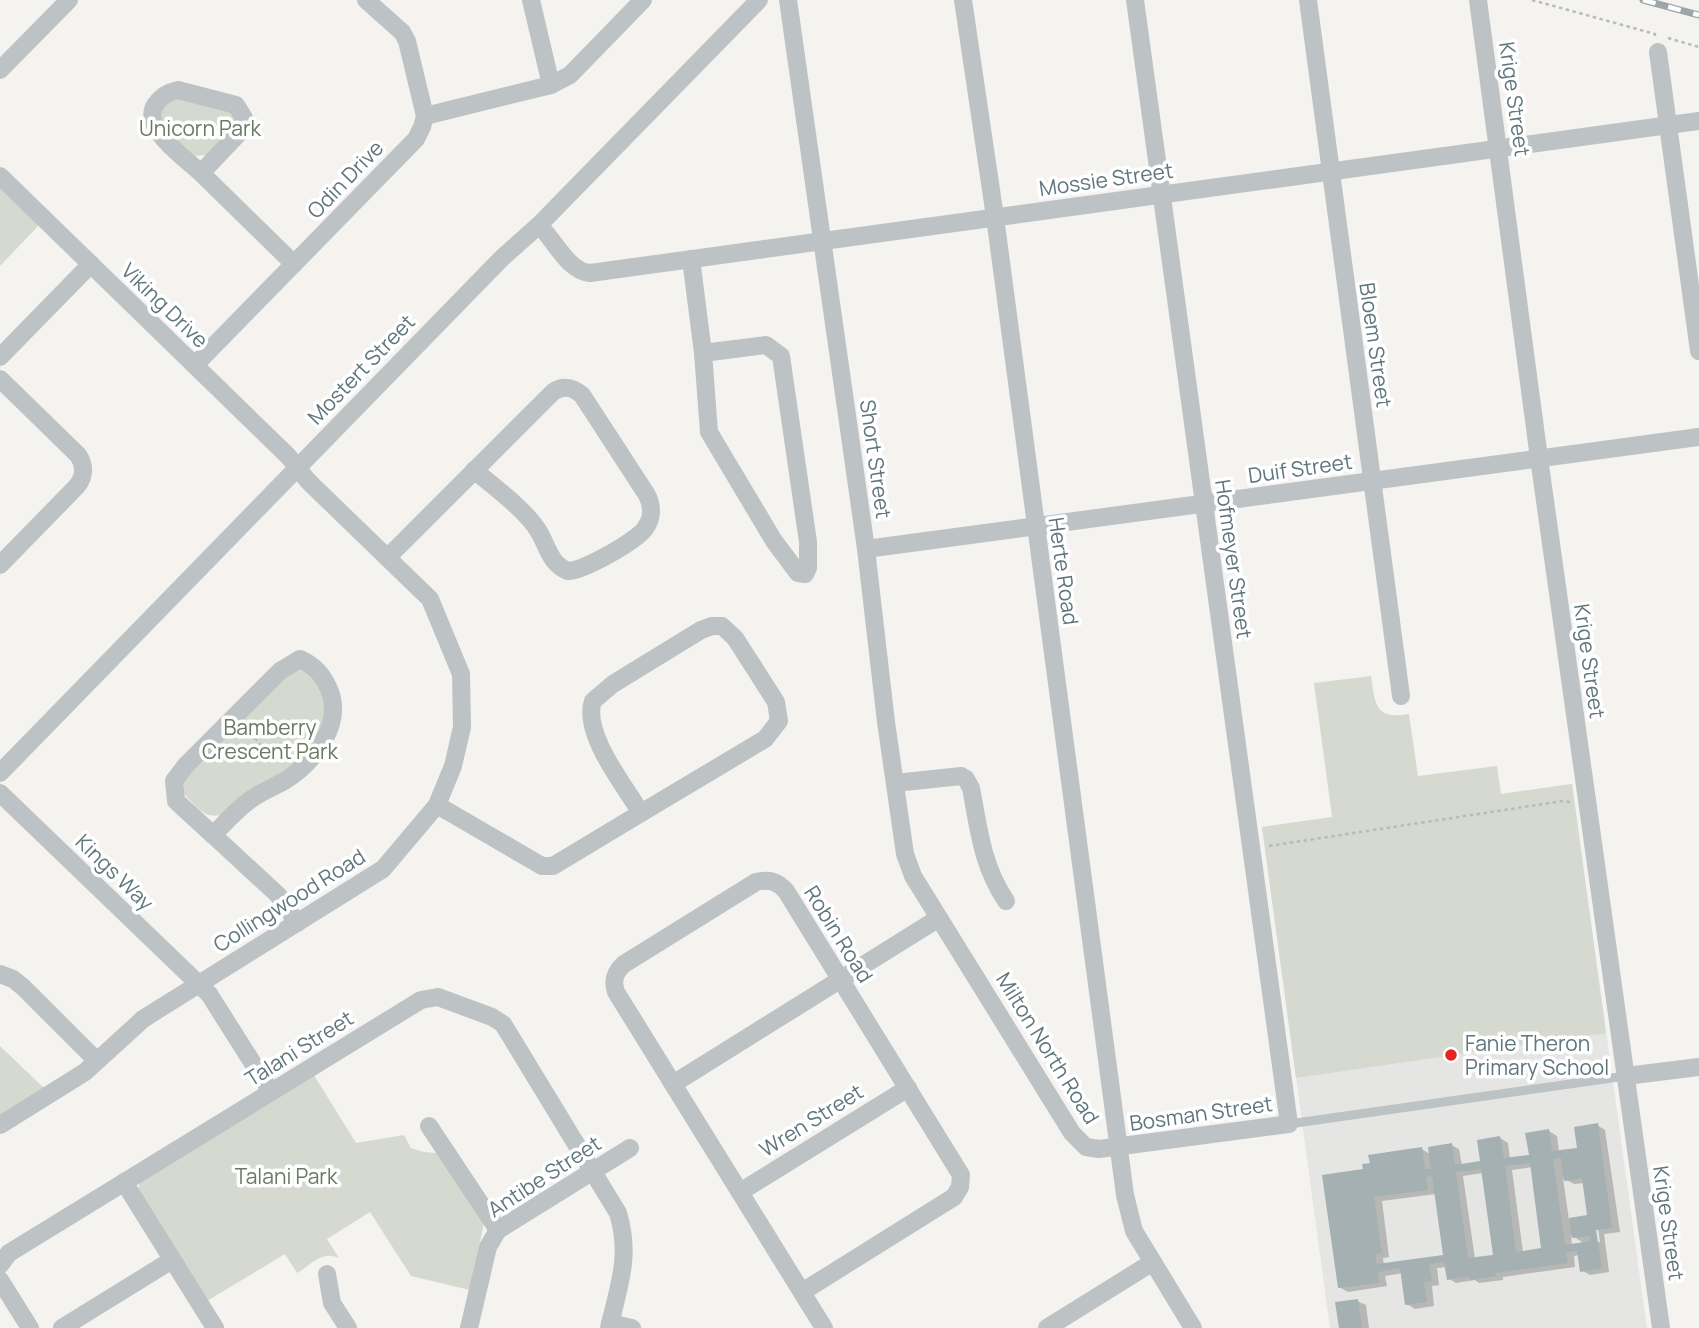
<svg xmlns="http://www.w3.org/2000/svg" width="1699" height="1328" viewBox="0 0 1699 1328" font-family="Manrope,sans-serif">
<rect width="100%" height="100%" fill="#f4f3f0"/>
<path fill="#e5e5e4" d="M 1572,784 L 1647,1328 L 1330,1328 L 1262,827 Z"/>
<g fill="#d5d9cf">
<path d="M 174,96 L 228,109 L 235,117 L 235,127 L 208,155 L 194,156 L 162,127 L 158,111 Z"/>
<path d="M 0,186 L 40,224 L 0,266 Z"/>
<path d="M 307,666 L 327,700 L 320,735 L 291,768 L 220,815 C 204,819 195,805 184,794 L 183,780 L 284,675 Z"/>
<path d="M 1371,676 C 1375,704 1375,720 1409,714 L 1418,776 L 1497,766 L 1501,794 L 1572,784 L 1606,1033 L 1296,1078 L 1262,827 L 1332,817 L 1314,683 Z"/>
<path d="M 0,1046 L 45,1089 L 0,1116 Z"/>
<path d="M 312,1072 L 356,1143 L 404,1135 L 411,1148 L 424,1152 L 437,1153 L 484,1223 L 470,1290 L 411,1276 L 370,1212 L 327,1239 L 339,1258 C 320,1250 312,1265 297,1273 L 285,1254 L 207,1301 L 138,1190 L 140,1181 Z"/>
</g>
<g fill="#0003" fill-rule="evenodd">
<path d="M 1597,1125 L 1605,1130 L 1620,1232 L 1604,1234 L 1609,1272 L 1590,1275 L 1581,1270 L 1579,1255 L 1574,1256 L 1575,1267 L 1503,1277 L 1503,1280 L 1479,1283 L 1475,1280 L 1456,1283 L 1448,1278 L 1447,1267 L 1437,1268 L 1439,1285 L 1432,1286 L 1434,1306 L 1415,1309 L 1407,1304 L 1403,1273 L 1385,1276 L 1387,1286 L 1348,1292 L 1339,1287 L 1365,1171 L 1422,1149 L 1431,1155 L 1451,1145 L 1459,1149 L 1462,1166 L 1482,1163 L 1500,1138 L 1508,1143 L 1510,1159 L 1531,1156 L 1549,1131 L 1557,1136 L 1559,1152 L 1579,1149 ZM 1532,1167 L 1543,1249 L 1523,1252 L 1512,1170 ZM 1483,1173 L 1495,1256 L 1475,1259 L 1463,1176 ZM 1563,1178 L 1574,1184 L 1584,1183 L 1589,1217 L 1569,1220 ZM 1436,1194 L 1445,1256 L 1384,1265 L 1383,1258 L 1389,1257 L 1382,1201 ZM 1597,1221 L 1600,1242 L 1596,1242 L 1593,1222 ZM 1571,1235 L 1585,1244 L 1572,1246 Z"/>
<path d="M 1357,1301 L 1366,1305 L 1369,1328 L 1341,1328 Z"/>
</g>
<g fill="#a4b0b2" fill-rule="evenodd">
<path d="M 1598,1123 L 1612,1228 L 1596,1230 L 1602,1268 L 1580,1272 L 1577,1251 L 1566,1252 L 1568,1263 L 1495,1273 L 1496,1276 L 1470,1280 L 1469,1276 L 1447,1280 L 1444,1262 L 1429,1264 L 1432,1281 L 1424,1283 L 1427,1302 L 1405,1305 L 1400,1268 L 1378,1272 L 1379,1283 L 1338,1288 L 1322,1175 L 1363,1169 L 1362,1164 L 1370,1163 L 1368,1155 L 1422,1147 L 1425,1169 L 1431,1169 L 1428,1147 L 1452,1143 L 1455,1165 L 1480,1161 L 1477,1140 L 1500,1136 L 1504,1158 L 1529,1155 L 1525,1133 L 1549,1129 L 1552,1151 L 1577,1148 L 1574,1127 ZM 1561,1158 L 1564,1181 L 1582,1178 L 1587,1215 L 1569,1218 L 1572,1238 L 1590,1236 L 1590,1241 L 1565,1245 L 1553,1159 ZM 1530,1163 L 1541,1248 L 1516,1252 L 1505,1166 ZM 1481,1169 L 1493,1255 L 1468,1258 L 1456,1172 ZM 1432,1176 L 1443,1255 L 1377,1264 L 1375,1254 L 1382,1253 L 1374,1197 L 1428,1190 L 1426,1177 Z"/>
<path d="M 1358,1299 L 1362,1328 L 1339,1328 L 1335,1302 Z"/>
</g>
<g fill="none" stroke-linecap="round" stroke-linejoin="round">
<g stroke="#b7bbbc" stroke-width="2.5" stroke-dasharray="3.5 3.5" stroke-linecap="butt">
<path d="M 1532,0 L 1655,34 L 1655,36"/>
<path d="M 1668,38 L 1699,47"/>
<path d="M 246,727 L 277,765"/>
<path d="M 1269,846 L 1563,801 L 1570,802"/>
</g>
<path stroke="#bdc3c5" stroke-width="9" d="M 1289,1124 L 1626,1076"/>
<g stroke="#bdc3c5" stroke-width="18">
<path d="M 531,0 L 551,85 L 570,75 L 643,0"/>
<path d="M 788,0 L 866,549 L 886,722 L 905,854 L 913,876 L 1072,1133 L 1086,1147 L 1099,1149 L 1289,1124 L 1135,0"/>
<path d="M 963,0 L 995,217 L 1125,1195 L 1134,1231 L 1193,1328"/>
<path d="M 1308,0 L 1401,696"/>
<path d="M 1478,0 L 1539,458 L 1661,1328"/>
<path d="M 1658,52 L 1699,351"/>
<path d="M 0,70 L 69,0"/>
<path d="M 178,90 L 236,105 L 244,118 L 240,132 L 201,173 C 185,158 141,128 155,105 C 161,96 168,92 178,90 Z"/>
<path d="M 425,116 L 551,85"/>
<path d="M 201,173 L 294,264"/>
<path d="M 0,176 L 288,456 L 308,481 L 430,599 L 461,674 L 462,727 L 453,766 L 437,805 L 383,869 L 143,1019 L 85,1072 L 0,1125"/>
<path d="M 539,225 C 555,241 568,271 590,273 L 1699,121"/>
<path d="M 691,259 L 703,353 L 766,345 L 781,356 L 808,542 L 808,568 L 805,574 L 798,573 L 774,541 L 709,432 L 703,353"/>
<path d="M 0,357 L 91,264"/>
<path d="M 195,365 L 416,139 L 422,127 L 425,116 L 407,41 L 402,32 L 366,0"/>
<path d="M 0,379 L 78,455 C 85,465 85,476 77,486 L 0,565"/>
<path d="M 866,549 L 1699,437"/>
<path d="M 387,558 L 553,392 C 563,385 572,387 582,395 L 647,495 C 652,505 653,517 646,527 C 639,540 583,571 568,571 C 550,564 548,547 539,532 C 527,511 493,486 474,470"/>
<path d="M 712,626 L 722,626 L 735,638 L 776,702 L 779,721 L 765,739 L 641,813 C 624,785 582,733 593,701 L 613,684 L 701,630 Z"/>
<path d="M 300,659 C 315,666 322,674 329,689 C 344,724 314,762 286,780 C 276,786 263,791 253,798 C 238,808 226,822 213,835 L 176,801 L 174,781 L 186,765 L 280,671 Z"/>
<path d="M 0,773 L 502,258 L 539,225 L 759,0"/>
<path d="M 895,783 L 961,776 L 966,779 L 971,788 C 979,830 982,865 1006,901"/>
<path d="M 0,793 L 209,994 L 271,1092"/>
<path d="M 437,805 L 542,866 L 553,866 L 641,813"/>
<path d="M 213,835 L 278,895 L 297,923"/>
<path d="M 0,974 L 13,979 L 23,987 L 97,1061"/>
<path d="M 1626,1076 L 1699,1067"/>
<path d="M 673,1084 L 939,918"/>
<path d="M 429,1126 L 498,1230"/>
<path d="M 124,1182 L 215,1328"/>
<path d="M 740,1192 L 908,1088"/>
<path d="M 0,1265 L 9,1253 L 421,1000 L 438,997 L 492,1017 L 503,1024 L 618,1213 C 631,1256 619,1285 609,1328"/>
<path d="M 327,1274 L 332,1303 L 348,1328"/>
<path d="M 0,1280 L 30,1328"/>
<path d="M 802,1292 L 954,1197 L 960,1187 L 961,1175 L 786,891 C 777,881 769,879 756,882 L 624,964 C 615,972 612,980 616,992 C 686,1104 755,1216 824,1328"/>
<path d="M 610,1323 L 632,1328"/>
<path d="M 62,1328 L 172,1260"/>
<path d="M 469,1328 L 488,1247 L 498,1230 L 630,1148"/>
<path d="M 1047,1328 L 1153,1262"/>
</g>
<g stroke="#9ca6a9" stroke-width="7">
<path id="rail" d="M 1643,0 L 1699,15"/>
</g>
<use href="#rail" stroke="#fff" stroke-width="4.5" stroke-dasharray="13" stroke-linecap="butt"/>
</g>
<circle fill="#e52320" stroke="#fff" stroke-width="2.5" cx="1451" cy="1055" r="7"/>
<g text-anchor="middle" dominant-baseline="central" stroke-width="7" stroke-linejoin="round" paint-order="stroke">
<g font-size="21" fill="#5f767c" stroke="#fff">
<text transform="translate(1515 99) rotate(82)">Krige Street</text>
<text transform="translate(345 179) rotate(-46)">Odin Drive</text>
<text transform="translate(1106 179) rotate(-8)">Mossie Street</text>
<text transform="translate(165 305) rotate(44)">Viking Drive</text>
<text transform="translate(1376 345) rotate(82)">Bloem Street</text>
<text transform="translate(361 369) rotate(-46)">Mostert Street</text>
<text transform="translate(876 459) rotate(82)">Short Street</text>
<text transform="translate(1300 468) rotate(-8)">Duif Street</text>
<text transform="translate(1234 559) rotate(82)">Hofmeyer Street</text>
<text transform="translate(1064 571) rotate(82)">Herte Road</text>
<text transform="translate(1590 661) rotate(82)">Krige Street</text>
<text transform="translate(115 872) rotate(44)">Kings Way</text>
<text transform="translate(289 900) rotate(-32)">Collingwood Road</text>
<text transform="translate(839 934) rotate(58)">Robin Road</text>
<text transform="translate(299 1048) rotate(-32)">Talani Street</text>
<text transform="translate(1048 1048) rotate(58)">Milton North Road</text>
<text transform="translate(1201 1113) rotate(-8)">Bosman Street</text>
<text transform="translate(811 1120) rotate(-32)">Wren Street</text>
<text transform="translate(544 1176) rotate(-33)">Antibe Street</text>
<text transform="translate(1669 1223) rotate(82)">Krige Street</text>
</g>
<g font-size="21" fill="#6b7962" stroke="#fff">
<text x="200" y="128">Unicorn Park</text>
<text x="270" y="727">Bamberry<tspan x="270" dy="24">Crescent Park</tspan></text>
<text x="286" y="1176">Talani Park</text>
</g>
<g font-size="21" fill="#5f767c" stroke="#fff" text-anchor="start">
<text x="1465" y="1043">Fanie Theron<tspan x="1465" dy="24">Primary School</tspan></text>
</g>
</g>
</svg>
